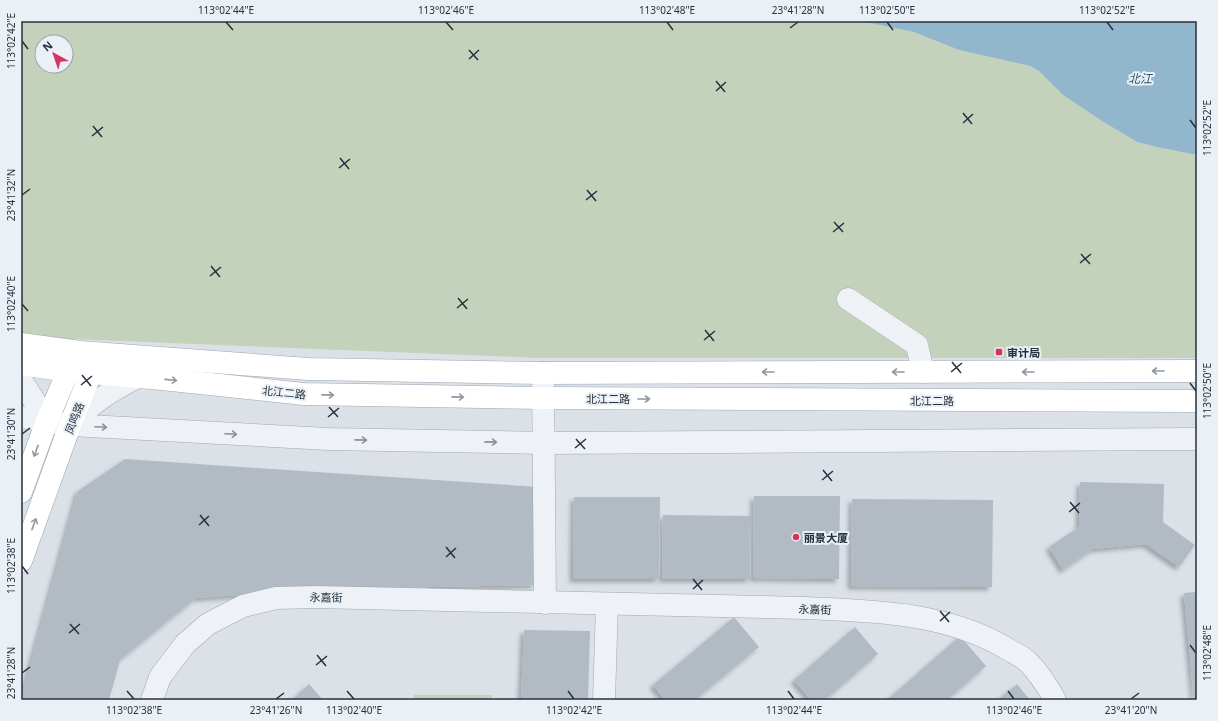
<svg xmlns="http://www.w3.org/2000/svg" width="1218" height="721" viewBox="0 0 1218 721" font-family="'Noto Sans','Noto Sans SC',sans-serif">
<defs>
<filter id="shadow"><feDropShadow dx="-3.5" dy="3.5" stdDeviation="2" flood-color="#0004"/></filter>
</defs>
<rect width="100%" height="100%" fill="#dbe1e7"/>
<g fill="#c4d2bb" fill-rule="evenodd">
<path d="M 21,21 L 860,21 L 914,32 L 959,50 L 1030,66 L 1039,71 L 1063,95 L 1102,121 L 1137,142 L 1157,147 L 1197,155 L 1197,358 L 539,358 L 21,337 ZM 42,42 L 66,42 L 66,66 L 42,66 Z"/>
<rect x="414" y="695" width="78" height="5"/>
</g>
<path fill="#92b6cb" d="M 860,21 L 1197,21 L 1197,155 L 1157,147 L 1137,142 L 1102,121 L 1063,95 L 1039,71 L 1030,66 L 959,50 L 914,32 Z"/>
<g fill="#b2bbc4" filter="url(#shadow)">
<path d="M 125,459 L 538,487 L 535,585 L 325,589 L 196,598 L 120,660 L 109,700 L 21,700 L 78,491 Z"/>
<path d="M 1080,482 L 1164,484 L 1163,522 L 1195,545 L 1179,567 L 1146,544 L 1093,549 L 1063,570 L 1049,547 L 1079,527 Z"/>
<path d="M 754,496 L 840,496 L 839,579 L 753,578 Z"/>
<path d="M 574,497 L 660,497 L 659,579 L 573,579 Z"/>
<path d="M 852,499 L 993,500 L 992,587 L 851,586 Z"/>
<path d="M 663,515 L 751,516 L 750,579 L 662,579 Z"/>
<path d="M 1197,592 L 1197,700 L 1194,700 L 1184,593 Z"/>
<path d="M 734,617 L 759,647 L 695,700 L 665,700 L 653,685 Z"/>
<path d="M 855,627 L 878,654 L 825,700 L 811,700 L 794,680 Z"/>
<path d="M 524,630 L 590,631 L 588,700 L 521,700 Z"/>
<path d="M 960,636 L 986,666 L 947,700 L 887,700 Z"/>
<path d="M 309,684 L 323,700 L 292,700 Z"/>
<path d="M 1017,684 L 1030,700 L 998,700 Z"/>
</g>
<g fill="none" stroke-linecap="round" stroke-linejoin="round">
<g stroke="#a0a9b1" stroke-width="23">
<g id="minor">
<path d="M 848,299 L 917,345 L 923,372"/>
<path d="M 543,373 L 545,603"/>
<path d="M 21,380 L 47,421"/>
<path d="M 21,417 L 70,425 L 328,439 L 544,443 L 1197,439"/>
<path d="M 70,425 C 92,403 110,391 138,377"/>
<path d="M 152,700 L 160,677 L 185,644 L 208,624 L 243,606 L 276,598 L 315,597 L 805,608 C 873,611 945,612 1006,648 C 1012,652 1021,656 1027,661 C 1037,671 1048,687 1055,700"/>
<path d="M 604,700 L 607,604"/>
</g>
</g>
<g stroke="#99a7b4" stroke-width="23">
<g id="major">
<path d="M 21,344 L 80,352 L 308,369 L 543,373 L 1197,371"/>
<path d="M 21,364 L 68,371 L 162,379 L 304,394 L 542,398 L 1197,401"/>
<path d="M 21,492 L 47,421 L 68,371 L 75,359"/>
<path d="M 21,561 L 70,425 L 91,373 L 85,361"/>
</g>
</g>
<use href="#minor" stroke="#eef1f5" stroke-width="22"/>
<use href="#major" stroke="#fff" stroke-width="22"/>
</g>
<defs><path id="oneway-shaft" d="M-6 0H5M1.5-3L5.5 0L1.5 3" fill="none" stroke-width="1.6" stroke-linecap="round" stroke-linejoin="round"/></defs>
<g stroke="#92989e">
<use href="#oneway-shaft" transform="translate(1158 371) rotate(180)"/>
<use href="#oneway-shaft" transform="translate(768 372) rotate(180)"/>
<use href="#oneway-shaft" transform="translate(898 372) rotate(180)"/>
<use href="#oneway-shaft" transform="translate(1028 372) rotate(180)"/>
<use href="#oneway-shaft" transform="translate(171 380) rotate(6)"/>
<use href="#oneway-shaft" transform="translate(328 395) rotate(1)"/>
<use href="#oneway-shaft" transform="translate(458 397) rotate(1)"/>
<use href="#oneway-shaft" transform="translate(644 399)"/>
<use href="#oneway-shaft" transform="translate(36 451) rotate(110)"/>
<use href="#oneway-shaft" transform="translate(34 524) rotate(-70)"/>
</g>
<g stroke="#89919a">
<use href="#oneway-shaft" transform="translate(101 427) rotate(3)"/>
<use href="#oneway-shaft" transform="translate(231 434) rotate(3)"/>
<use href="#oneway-shaft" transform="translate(361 440) rotate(1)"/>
<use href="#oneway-shaft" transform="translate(491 442) rotate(1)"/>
</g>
<path fill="none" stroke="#24313e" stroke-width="1.5" d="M 226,22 L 233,30M 446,22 L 453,30M 667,22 L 673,30M 887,22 L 893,30M 1107,22 L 1113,30M 790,28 L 798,22M 22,41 L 28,49M 469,50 L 478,60M 469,59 L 479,50M 716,81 L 725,92M 716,91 L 726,82M 963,113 L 972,124M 1190,120 L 1196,128M 963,123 L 973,114M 93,126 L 102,137M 92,136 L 103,127M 340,158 L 349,169M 339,168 L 350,159M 587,190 L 596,201M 22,195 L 30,189M 586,200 L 597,191M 834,222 L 843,232M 833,232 L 844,223M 1081,254 L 1090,264M 1080,263 L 1091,254M 211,266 L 220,277M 210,276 L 221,267M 458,298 L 467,309M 22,304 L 28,311M 457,308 L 468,299M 705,330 L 714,341M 704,340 L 715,331M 952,362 L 961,373M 951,372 L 962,363M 82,375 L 91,386M 1190,383 L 1196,391M 81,385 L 92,376M 329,407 L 338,417M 328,417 L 339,408M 22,434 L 30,428M 576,439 L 585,449M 575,448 L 586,439M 823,470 L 832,481M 822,480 L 833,471M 1070,502 L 1079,513M 1069,512 L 1080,503M 200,515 L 209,526M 199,525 L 209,516M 446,547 L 455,558M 446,557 L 456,548M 22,566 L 28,574M 693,579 L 702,590M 693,589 L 703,580M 940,611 L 949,622M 940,621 L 950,612M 70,624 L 79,634M 69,633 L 80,624M 1190,645 L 1196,653M 317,655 L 326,666M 316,665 L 327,656M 22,673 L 30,667M 127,691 L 134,699M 347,691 L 354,699M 568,691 L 574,699M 788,691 L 794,699M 1008,691 L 1014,699M 276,699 L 284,693M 1131,699 L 1139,693"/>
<g fill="#da3263" stroke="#eaf0f5" stroke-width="1.5">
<rect x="995" y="348" width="8" height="8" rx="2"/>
<circle cx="796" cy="537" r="4"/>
</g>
<g text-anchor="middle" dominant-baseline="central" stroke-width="4" stroke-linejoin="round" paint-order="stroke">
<g font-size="11" font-weight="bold" fill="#24313e" stroke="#eaf0f5" text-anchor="start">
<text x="1007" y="352">审计局</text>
<text x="804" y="537">丽景大厦</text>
</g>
<g font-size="11" fill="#24313e" stroke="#eaf0f5">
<text transform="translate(284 392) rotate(6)">北江二路</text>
<text x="608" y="398">北江二路</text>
<text x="932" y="400">北江二路</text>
<text transform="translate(74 418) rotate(-69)">凤鸣路</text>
<text transform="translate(326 597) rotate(1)">永嘉街</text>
<text transform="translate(815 609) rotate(2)">永嘉街</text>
</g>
<g font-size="12" font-style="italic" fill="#2b5675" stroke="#eaf0f5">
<text x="1140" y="78">北江</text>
</g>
</g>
<rect width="1218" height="721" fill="none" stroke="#eaf0f5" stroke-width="44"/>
<g transform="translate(54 54) rotate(320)"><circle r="19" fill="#eaf0f5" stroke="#9ba4ac"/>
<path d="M0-3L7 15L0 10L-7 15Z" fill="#da3263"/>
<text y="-6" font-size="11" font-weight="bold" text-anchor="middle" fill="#24313e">N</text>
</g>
<rect x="22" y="22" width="1174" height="677" fill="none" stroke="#24313e" stroke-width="1.5"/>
<g font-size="10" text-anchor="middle" fill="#24313e">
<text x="226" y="14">113°02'44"E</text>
<text x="446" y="14">113°02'46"E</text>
<text x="667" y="14">113°02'48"E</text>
<text x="798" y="14">23°41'28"N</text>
<text x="887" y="14">113°02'50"E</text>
<text x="1107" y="14">113°02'52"E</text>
<text transform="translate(11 41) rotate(-90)" y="4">113°02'42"E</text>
<text transform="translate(1207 128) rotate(-90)" y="4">113°02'52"E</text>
<text transform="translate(11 195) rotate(-90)" y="4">23°41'32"N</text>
<text transform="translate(11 304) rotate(-90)" y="4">113°02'40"E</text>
<text transform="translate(1207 391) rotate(-90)" y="4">113°02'50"E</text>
<text transform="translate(11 434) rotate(-90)" y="4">23°41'30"N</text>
<text transform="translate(11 566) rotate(-90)" y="4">113°02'38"E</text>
<text transform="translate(1207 653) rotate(-90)" y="4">113°02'48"E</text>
<text transform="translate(11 673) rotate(-90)" y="4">23°41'28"N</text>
<text x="134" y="714">113°02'38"E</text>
<text x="276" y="714">23°41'26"N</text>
<text x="354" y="714">113°02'40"E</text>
<text x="574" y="714">113°02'42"E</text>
<text x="794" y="714">113°02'44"E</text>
<text x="1014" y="714">113°02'46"E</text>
<text x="1131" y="714">23°41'20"N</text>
</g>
</svg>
